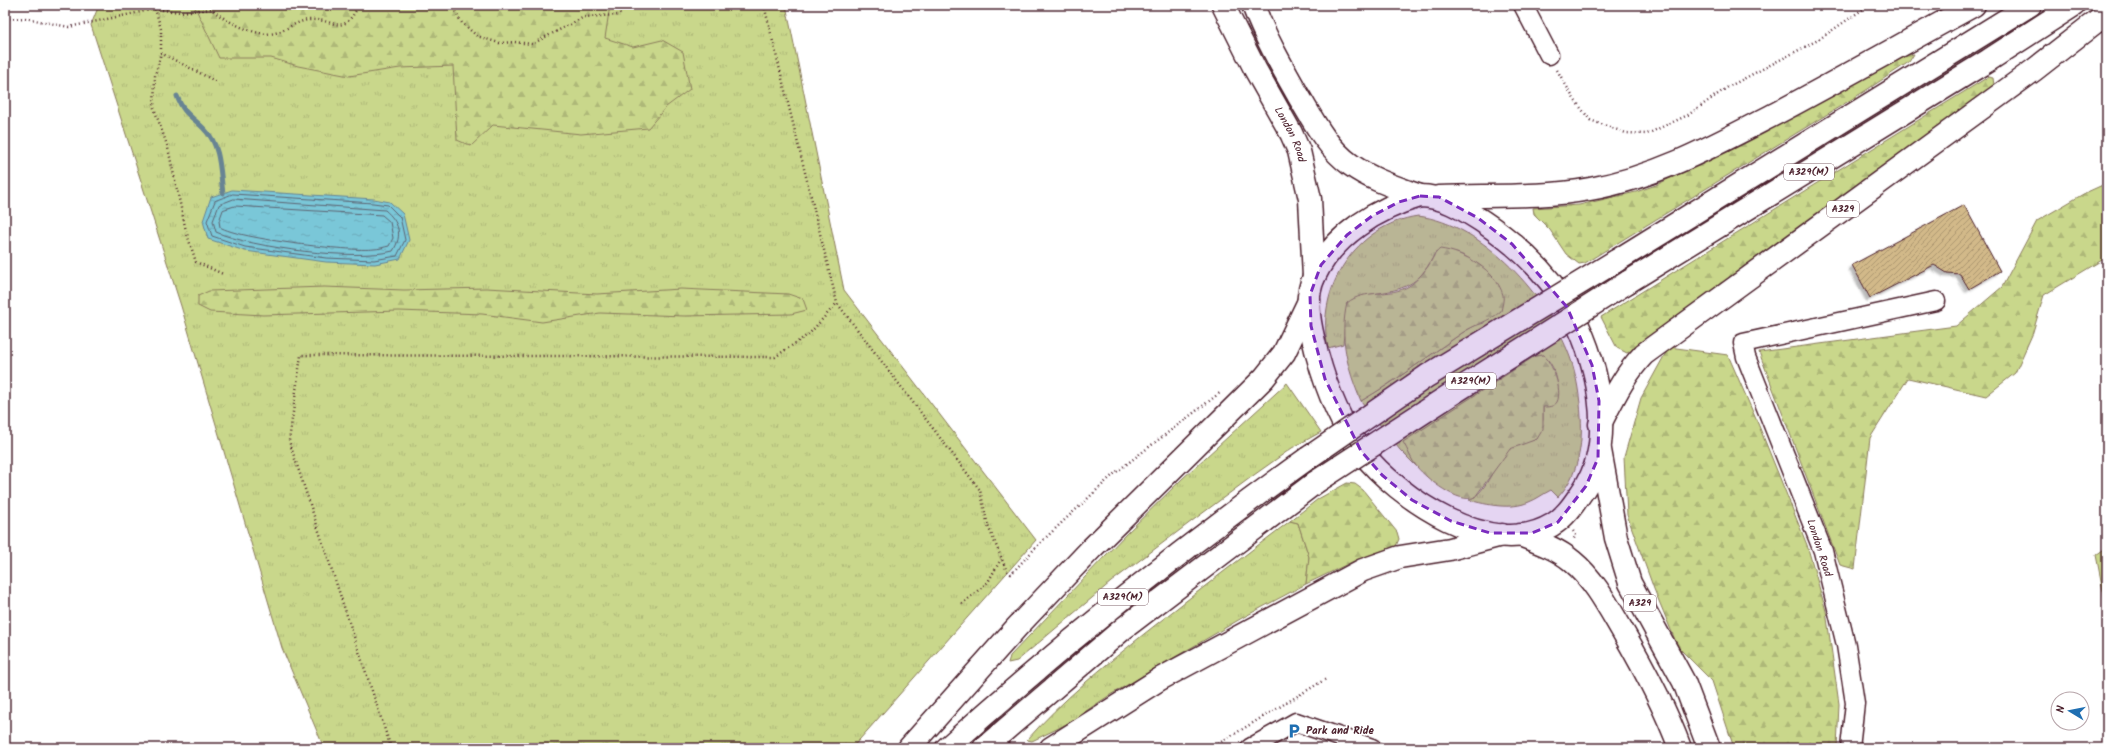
<svg xmlns="http://www.w3.org/2000/svg" width="2112" height="753" viewBox="0 0 2112 753" font-family="Kalam,sans-serif">
<defs>
<pattern id="grass-tufts" width="24" height="20" patternUnits="userSpaceOnUse"><rect width="24" height="20" fill="#c9d78b"/><path d="M3 7l-1-3M5 7V3M7 7l1-3M15 17l-1-3M17 17v-4M19 17l1-3" fill="none" stroke="#aeb878"/></pattern>
<pattern id="forest-firs" width="22" height="20" patternUnits="userSpaceOnUse"><rect width="22" height="20" fill="#c9d78b"/><path d="M5 1l3.5 6h-7zM16 11l3.5 6h-7z" fill="#aeb878"/></pattern>
<pattern id="water-ripples" width="26" height="14" patternUnits="userSpaceOnUse"><rect width="26" height="14" fill="#7ac7d8"/><path d="M2 4q2-2 4 0t4 0M15 11q2-2 4 0t4 0" fill="none" stroke="#6baaba"/></pattern>
<pattern id="building-hatch" width="6" height="6" patternUnits="userSpaceOnUse"><rect width="6" height="6" fill="#d2b989"/><path d="M-1 1l2-2M0 6l6-6M5 7l2-2" fill="none" stroke="#ac9670"/></pattern>
<filter id="shadow"><feDropShadow dx="-3.5" dy="3.5" stdDeviation="1" flood-color="#0004"/></filter>
</defs>
<rect width="100%" height="100%" fill="#fff"/>
<filter id="ink" filterUnits="userSpaceOnUse"><feTurbulence type="fractalNoise" baseFrequency=".025" numOctaves="2"/><feDisplacementMap in="SourceGraphic" scale="8" xChannelSelector="R" yChannelSelector="G"/><feConvolveMatrix kernelMatrix="1 2 1 2 8 2 1 2 1" color-interpolation-filters="sRGB"/></filter>
<g filter="url(#ink)">
<g fill="url(#grass-tufts)" stroke="#8a7b5b">
<path d="M 99,5 L 786,5 L 844,290 L 1036,540 L 852,748 L 324,748 L 282,648 L 181,306 L 91,25 Z"/>
<path d="M 1418,216 C 1484,224 1548,297 1570,357 C 1577,376 1580,398 1581,417 C 1583,445 1578,476 1558,497 L 1551,490 C 1543,494 1537,499 1529,502 C 1511,510 1487,505 1469,500 C 1489,491 1493,462 1510,449 C 1517,443 1529,442 1537,439 L 1543,420 L 1543,407 L 1558,395 C 1559,382 1554,363 1543,355 L 1535,356 L 1404,442 L 1416,466 L 1400,450 L 1361,401 L 1389,384 L 1462,333 L 1474,326 L 1484,323 L 1483,268 C 1466,256 1457,249 1435,253 C 1421,282 1408,289 1378,293 C 1368,294 1357,299 1347,303 L 1343,344 L 1328,348 C 1315,288 1356,225 1418,216 Z"/>
<path d="M 1287,383 L 1321,432 L 1292,448 L 1254,475 L 1188,524 L 1111,582 L 1017,661 L 1008,663 L 1010,656 L 1125,535 L 1183,478 Z"/>
<path d="M 1290,521 L 1298,523 L 1309,557 L 1306,584 L 1242,618 L 1110,695 L 1065,725 L 1032,741 L 1027,740 C 1062,700 1102,668 1144,634 C 1192,596 1241,558 1290,521 Z"/>
</g>
<g fill="url(#forest-firs)" stroke="#8a7b5b">
<path d="M 194,5 L 610,5 L 605,38 L 633,47 L 662,40 L 683,52 L 690,89 L 666,107 L 648,128 L 581,134 L 493,125 L 471,146 L 457,140 L 453,66 L 400,68 L 349,76 L 298,66 L 271,58 L 219,58 Z"/>
<path d="M 1914,54 L 1909,62 L 1865,91 L 1585,263 L 1579,264 L 1566,254 L 1550,230 L 1534,214 L 1533,208 L 1579,205 L 1636,192 L 1656,185 L 1739,145 L 1908,55 Z"/>
<path d="M 1988,77 L 1993,78 L 1994,85 L 1634,349 L 1627,353 L 1617,348 L 1601,317 Z"/>
<path d="M 2107,183 L 2107,257 L 2044,295 L 2032,335 L 2015,373 L 1986,396 L 1908,378 L 1870,438 L 1855,569 L 1840,565 L 1759,352 L 1956,326 L 2002,287 L 2037,221 L 2085,193 Z"/>
<path d="M 1440,249 C 1464,252 1496,270 1503,295 C 1504,300 1502,306 1501,311 C 1489,322 1475,324 1462,333 C 1428,356 1396,381 1361,401 C 1347,368 1339,338 1347,303 C 1365,288 1389,298 1409,286 C 1415,282 1422,275 1426,269 C 1432,262 1433,254 1440,249 Z"/>
<path d="M 324,287 L 404,290 L 486,288 L 597,294 L 681,289 L 788,294 L 803,299 L 807,310 L 791,314 L 684,316 L 600,313 L 542,322 L 482,314 L 399,311 L 263,315 L 210,312 L 198,306 L 198,296 L 209,291 Z"/>
<path d="M 1669,347 L 1728,355 L 1759,426 L 1807,545 L 1826,611 L 1839,704 L 1837,748 L 1734,748 L 1712,681 L 1678,647 L 1654,589 L 1627,515 L 1624,457 L 1641,398 Z"/>
<path d="M 1543,355 C 1552,362 1563,390 1557,402 C 1554,407 1548,407 1543,407 L 1543,429 L 1537,439 L 1510,449 L 1475,497 C 1459,505 1427,479 1417,467 C 1411,460 1408,450 1403,442 L 1535,356 Z"/>
<path d="M 1347,483 L 1355,484 L 1363,490 L 1397,532 L 1399,539 L 1396,546 L 1354,561 L 1306,584 L 1309,557 L 1298,523 L 1290,521 L 1318,499 Z"/>
<path d="M 2107,547 L 2107,611 L 2096,555 Z"/>
</g>
<path fill="url(#water-ripples)" stroke="#678493" d="M 232,190 L 374,199 L 390,202 L 403,214 L 409,240 L 400,259 L 375,264 L 326,262 L 245,251 L 208,239 L 203,221 L 211,197 Z"/>
<g fill="none" stroke-linecap="round" stroke-linejoin="round">
<g stroke="#5d6270" stroke-width="1">
<path d="M 233,194 L 373,203 L 388,205 L 400,217 L 405,240 L 397,256 L 374,260 L 326,258 L 245,247 L 212,236 L 207,221 L 215,201 Z"/>
<path d="M 234,199 L 385,210 C 399,222 403,235 393,251 C 356,261 252,248 216,232 L 213,221 L 219,205 Z"/>
<path d="M 235,206 L 382,215 L 390,222 L 393,238 L 389,246 C 384,247 379,249 374,249 C 350,252 239,239 220,227 L 219,221 L 223,210 Z"/>
</g>
<path stroke="#678493" stroke-width="5" d="M 177,96 C 184,116 194,117 206,131 C 221,146 220,173 223,193"/>
</g>
<path fill="url(#building-hatch)" stroke="#4a1f2b" filter="url(#shadow)" d="M 1964,205 L 2000,271 L 1969,289 L 1960,274 L 1947,273 L 1934,265 L 1870,298 L 1852,265 Z"/>
<g fill="none" stroke-linecap="round" stroke-linejoin="round">
<g stroke="#4a1f2b" stroke-width="21">
<g id="minor">
<path d="M 1523,5 L 1549,55"/>
<path d="M 1250,748 L 1296,722 L 1372,748"/>
<path d="M 1850,748 L 1855,703 L 1846,645 L 1823,551 L 1746,357 L 1743,343 L 1936,301"/>
</g>
</g>
<g stroke="#4a1f2b" stroke-width="25">
<g id="major">
<path id="s1" d="M 1223,5 L 1255,69 L 1291,133 L 1299,151 L 1310,199 L 1314,277"/>
<path d="M 1253,5 C 1265,37 1281,65 1298,95 C 1313,120 1326,147 1351,165 C 1372,180 1396,187 1420,196"/>
<path d="M 1420,196 C 1443,196 1463,209 1482,221 C 1515,243 1547,273 1568,307 C 1597,354 1617,440 1584,489 C 1575,502 1566,517 1552,525 C 1491,562 1398,498 1361,451 C 1340,423 1326,387 1317,354 C 1311,330 1303,301 1314,277 C 1333,235 1378,208 1420,196 Z"/>
<path d="M 1600,450 L 1616,538 L 1630,583 L 1684,682 L 1709,748"/>
<path d="M 1520,535 C 1538,542 1558,549 1572,561 C 1594,579 1608,606 1622,630 C 1644,668 1665,707 1680,748"/>
</g>
</g>
<g stroke="#4a1f2b" stroke-width="25">
<g id="highway">
<path d="M 1439,197 C 1489,195 1540,198 1590,189 C 1658,177 1717,144 1777,113 C 1843,78 1908,41 1974,5"/>
<path d="M 1616,261 L 2030,5"/>
<path d="M 1628,282 L 1989,60 L 2074,5"/>
<path d="M 1600,424 C 1613,399 1624,375 1644,354 L 2034,70 L 2107,13"/>
<path d="M 909,748 L 1017,627 L 1092,548 L 1264,378 L 1284,353 L 1309,301"/>
<path d="M 947,748 C 1062,645 1182,548 1308,458"/>
<path d="M 984,748 L 1124,628 L 1316,482"/>
<path d="M 1051,748 L 1160,679 L 1363,570 L 1400,557 L 1450,549 L 1502,535"/>
</g>
</g>
<g stroke="#4a1f2b" stroke-width="2.5" stroke-dasharray="1 3" stroke-linecap="butt">
<path d="M 154,5 L 161,29 L 161,53 L 155,76 L 154,108 L 168,148 L 186,231 L 196,262 L 223,274"/>
<path d="M 451,5 L 462,23 L 477,36 L 499,43 L 514,42 L 532,44 L 584,17 L 619,15 L 626,5"/>
<path d="M 764,5 L 837,303 L 980,490 L 988,526 L 1006,569 L 1011,574 L 1040,543 L 1115,473 L 1221,392"/>
<path d="M 5,19 L 25,18 L 69,27 L 155,9 L 180,12 L 211,9 C 224,20 257,38 275,33 C 287,30 296,21 309,20 C 337,18 341,39 359,5"/>
<path d="M 161,53 L 217,82"/>
<path d="M 1557,70 L 1574,99 L 1590,120 L 1626,133 L 1647,134 L 1688,115 L 1728,87 L 1818,40 L 1869,5"/>
<path d="M 1573,531 L 1576,535 L 1573,540"/>
<path d="M 962,604 L 988,582 L 1001,559"/>
<path d="M 391,748 L 289,441 L 301,355 L 775,357 L 809,334 L 837,303"/>
<path d="M 1211,748 L 1326,679"/>
</g>
<use href="#minor" stroke="#fff" stroke-width="18"/>
<use href="#major" stroke="#fff" stroke-width="22"/>
<use href="#highway" stroke="#fff" stroke-width="22"/>
<g stroke="#4a1f2b" stroke-width="25" stroke-linecap="butt">
<g id="highway-bridge">
<path d="M 1308,458 L 1427,376 L 1616,261"/>
<path d="M 1316,482 L 1450,395 L 1628,282"/>
</g>
</g>
<use href="#highway-bridge" stroke="#fff" stroke-width="22"/>
</g>
</g>
<path fill="#7b2cbf" fill-opacity="0.2" stroke="#7b2cbf" stroke-width="3" stroke-dasharray="8 5" stroke-linejoin="round" d="M 1420,196 L 1439,197 L 1478,218 L 1512,244 L 1567,307 L 1592,365 L 1599,401 L 1598,458 L 1586,486 L 1558,522 L 1532,533 L 1490,533 L 1451,521 L 1412,500 L 1382,475 L 1361,451 L 1325,379 L 1311,326 L 1310,295 L 1321,265 L 1347,235 L 1372,216 L 1399,202 Z"/>
<defs>
<g id="parking-bare" transform="scale(1.2)"><path d="M-3.5-5.5H1a3.5 3.5 0 0 1 0 7H-1V5.5H-3.5ZM-1-3.4V-.6H.8a1.4 1.4 0 0 0 0-2.8Z" fill="#1f6fb2" stroke="#fff" stroke-width="2.5" paint-order="stroke"/></g>
</defs>
<g fill-rule="evenodd">
<use href="#parking-bare" x="1294" y="731"/>
</g>
<g text-anchor="middle" dominant-baseline="central" stroke-width="3.5" stroke-linejoin="round" paint-order="stroke">
<g fill="#fff" stroke="#80626b" stroke-width="1">
<rect x="1784" y="164" width="50" height="16" rx="3"/>
<rect x="1827" y="201" width="32" height="16" rx="3"/>
<rect x="1446" y="373" width="50" height="16" rx="3"/>
<rect x="1098" y="589" width="50" height="16" rx="3"/>
<rect x="1624" y="595" width="32" height="16" rx="3"/>
</g>
<g font-size="10" font-weight="bold" fill="#4a1f2b">
<text x="1809" y="172">A329(M)</text>
<text x="1843" y="209">A329</text>
<text x="1471" y="381">A329(M)</text>
<text x="1123" y="597">A329(M)</text>
<text x="1640" y="603">A329</text>
</g>
<g font-size="11" fill="#4a1f2b" stroke="#fff">
<text stroke="none"><textPath href="#s1" startOffset="146">London Road</textPath></text>
<text transform="translate(1819 548) rotate(72)">London Road</text>
</g>
<g font-size="11" font-weight="bold" fill="#4a1f2b" stroke="#fff" text-anchor="start">
<text x="1306" y="731">Park and Ride</text>
</g>
</g>
<rect width="2112" height="753" fill="none" stroke="#fff" stroke-width="20"/>
<rect x="10" y="10" width="2092" height="733" fill="none" stroke="#4a1f2b" stroke-width="1.5" filter="url(#ink)"/>
<g transform="translate(2070 711) rotate(280)"><circle r="19" fill="#ffffff" stroke="#b7a5aa"/>
<path d="M0-3L7 15L0 10L-7 15Z" fill="#1f6fb2"/>
<text y="-6" font-size="11" font-weight="bold" text-anchor="middle" fill="#4a1f2b">N</text>
</g>
</svg>
